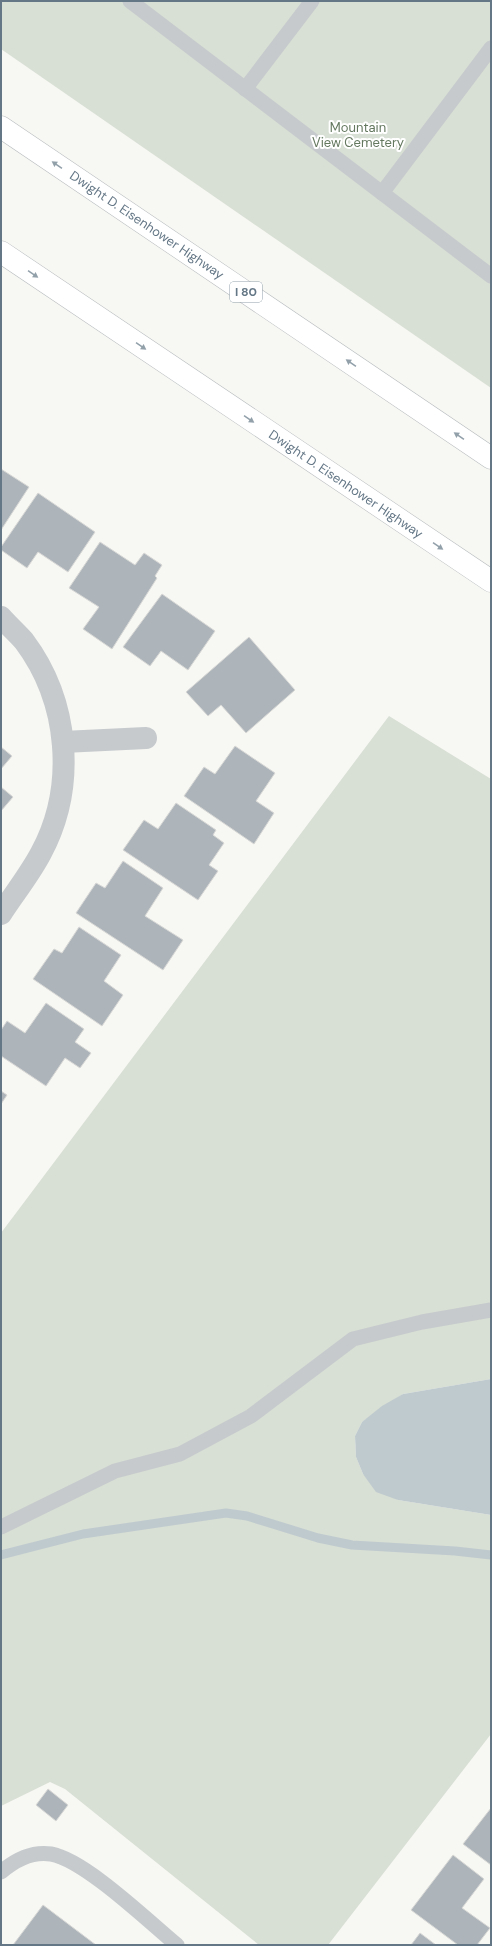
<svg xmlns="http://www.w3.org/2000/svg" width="492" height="1946" viewBox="0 0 492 1946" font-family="'DM Sans',sans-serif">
<rect width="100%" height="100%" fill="#f7f7f3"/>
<g fill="#d8dfd4">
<path d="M 1,1 L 491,1 L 491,388 L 1,49 Z"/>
<path d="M 389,716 L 491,779 L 491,1379 L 403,1394 L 362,1422 L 355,1436 L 356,1457 L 363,1474 L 398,1500 L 491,1515 L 491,1734 L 328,1945 L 259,1945 L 65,1789 L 50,1782 L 1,1806 L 1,1233 Z"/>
</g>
<path fill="#bfcacf" d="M 491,1379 L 491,1515 L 398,1500 L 376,1492 L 363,1474 L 356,1457 L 355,1436 L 362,1422 L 382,1406 L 403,1394 Z"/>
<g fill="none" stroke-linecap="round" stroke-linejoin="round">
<path stroke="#bfcacf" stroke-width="9" d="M 1,1555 L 83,1534 L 226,1513 L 247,1516 L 318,1538 L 352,1545 L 455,1551 L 491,1555"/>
</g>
<g fill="#adb5bb" stroke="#d8d8d6">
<path d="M 1,469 L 29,487 L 1,530 Z"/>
<path d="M 38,493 L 95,532 L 68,572 L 38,552 L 27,568 L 1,550 L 1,547 Z"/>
<path d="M 100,542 L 135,565 L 144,553 L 162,565 L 155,576 L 157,578 L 112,649 L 83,629 L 99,607 L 69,588 Z"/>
<path d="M 162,594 L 215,631 L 188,670 L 161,651 L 150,666 L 123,647 Z"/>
<path d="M 249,637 L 295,690 L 246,733 L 221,705 L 208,716 L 186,692 Z"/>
<path d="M 235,746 L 275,773 L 256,801 L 274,813 L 254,844 L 184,796 L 204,767 L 215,774 Z"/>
<path d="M 1,747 L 12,756 L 1,769 Z"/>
<path d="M 1,787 L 13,797 L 1,811 Z"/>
<path d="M 176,803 L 216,830 L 213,835 L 224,843 L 209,865 L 218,871 L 198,900 L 123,850 L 144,820 L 158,829 Z"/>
<path d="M 123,861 L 163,888 L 145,916 L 183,940 L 163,970 L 76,913 L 96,883 L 105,888 Z"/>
<path d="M 79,927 L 121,955 L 104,981 L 123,995 L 102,1026 L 33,979 L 54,949 L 62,953 Z"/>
<path d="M 46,1003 L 84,1029 L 75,1042 L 91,1053 L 80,1068 L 65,1058 L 46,1086 L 1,1056 L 1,1030 L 7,1021 L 25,1033 Z"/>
<path d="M 1,1091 L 7,1095 L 1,1104 Z"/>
<path d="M 48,1789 L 68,1805 L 56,1821 L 36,1805 Z"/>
<path d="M 491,1808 L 491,1865 L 463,1844 Z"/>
<path d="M 453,1855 L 484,1879 L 462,1908 L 490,1928 L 477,1945 L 458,1945 L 411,1910 Z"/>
<path d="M 43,1905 L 96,1945 L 13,1945 Z"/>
<path d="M 420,1933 L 436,1945 L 411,1945 Z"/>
</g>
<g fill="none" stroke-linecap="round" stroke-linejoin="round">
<g stroke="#b8bcbf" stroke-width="23">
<g id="motorway">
<path d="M 1,127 L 491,458"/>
<path d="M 1,252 L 491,581"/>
</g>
</g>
<g stroke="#c6cacd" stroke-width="15">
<path d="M 130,1 L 491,276"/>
<path d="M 245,89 L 312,1"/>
<path d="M 382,193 L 491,48"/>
<path d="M 1,1527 L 115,1471 L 180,1454 L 251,1416 L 353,1339 L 422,1322 L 491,1310"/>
<path d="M 1,1872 C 15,1860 32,1851 51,1854 C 85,1860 148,1921 177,1945"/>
</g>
<g stroke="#c6cacd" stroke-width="22">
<path d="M 1,617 C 8,625 17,633 24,641 C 69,701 77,786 41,853 C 30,874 14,894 1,914"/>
<path d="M 63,742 L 146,738"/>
</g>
<use href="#motorway" stroke="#fff" stroke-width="22"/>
</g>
<defs><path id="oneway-solid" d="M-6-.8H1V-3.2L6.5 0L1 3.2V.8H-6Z"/></defs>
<g fill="#92a0aa">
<use href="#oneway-solid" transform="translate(57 165) rotate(-146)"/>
<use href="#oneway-solid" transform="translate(33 274) rotate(34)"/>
<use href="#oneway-solid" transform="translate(141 346) rotate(34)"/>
<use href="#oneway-solid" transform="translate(351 363) rotate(-146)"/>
<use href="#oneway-solid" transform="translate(249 419) rotate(34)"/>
<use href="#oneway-solid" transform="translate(459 436) rotate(-146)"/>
<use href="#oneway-solid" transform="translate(438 546) rotate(34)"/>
</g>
<g text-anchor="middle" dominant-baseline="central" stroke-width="4" stroke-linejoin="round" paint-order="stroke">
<rect fill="#fff" stroke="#92a0aa" stroke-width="1" x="230" y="282" width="32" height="20" rx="3"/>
<g font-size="12" font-weight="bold" fill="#647786">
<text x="246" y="292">I 80</text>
</g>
<g font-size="13" fill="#64785f" stroke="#fff">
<text x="358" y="127">Mountain<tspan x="358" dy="15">View Cemetery</tspan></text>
</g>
<g font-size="13" fill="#647786" stroke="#fff">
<text transform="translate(147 225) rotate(34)">Dwight D. Eisenhower Highway</text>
<text transform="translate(346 484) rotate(34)">Dwight D. Eisenhower Highway</text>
</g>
</g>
<rect width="492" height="1946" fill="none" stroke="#647786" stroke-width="4"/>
</svg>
